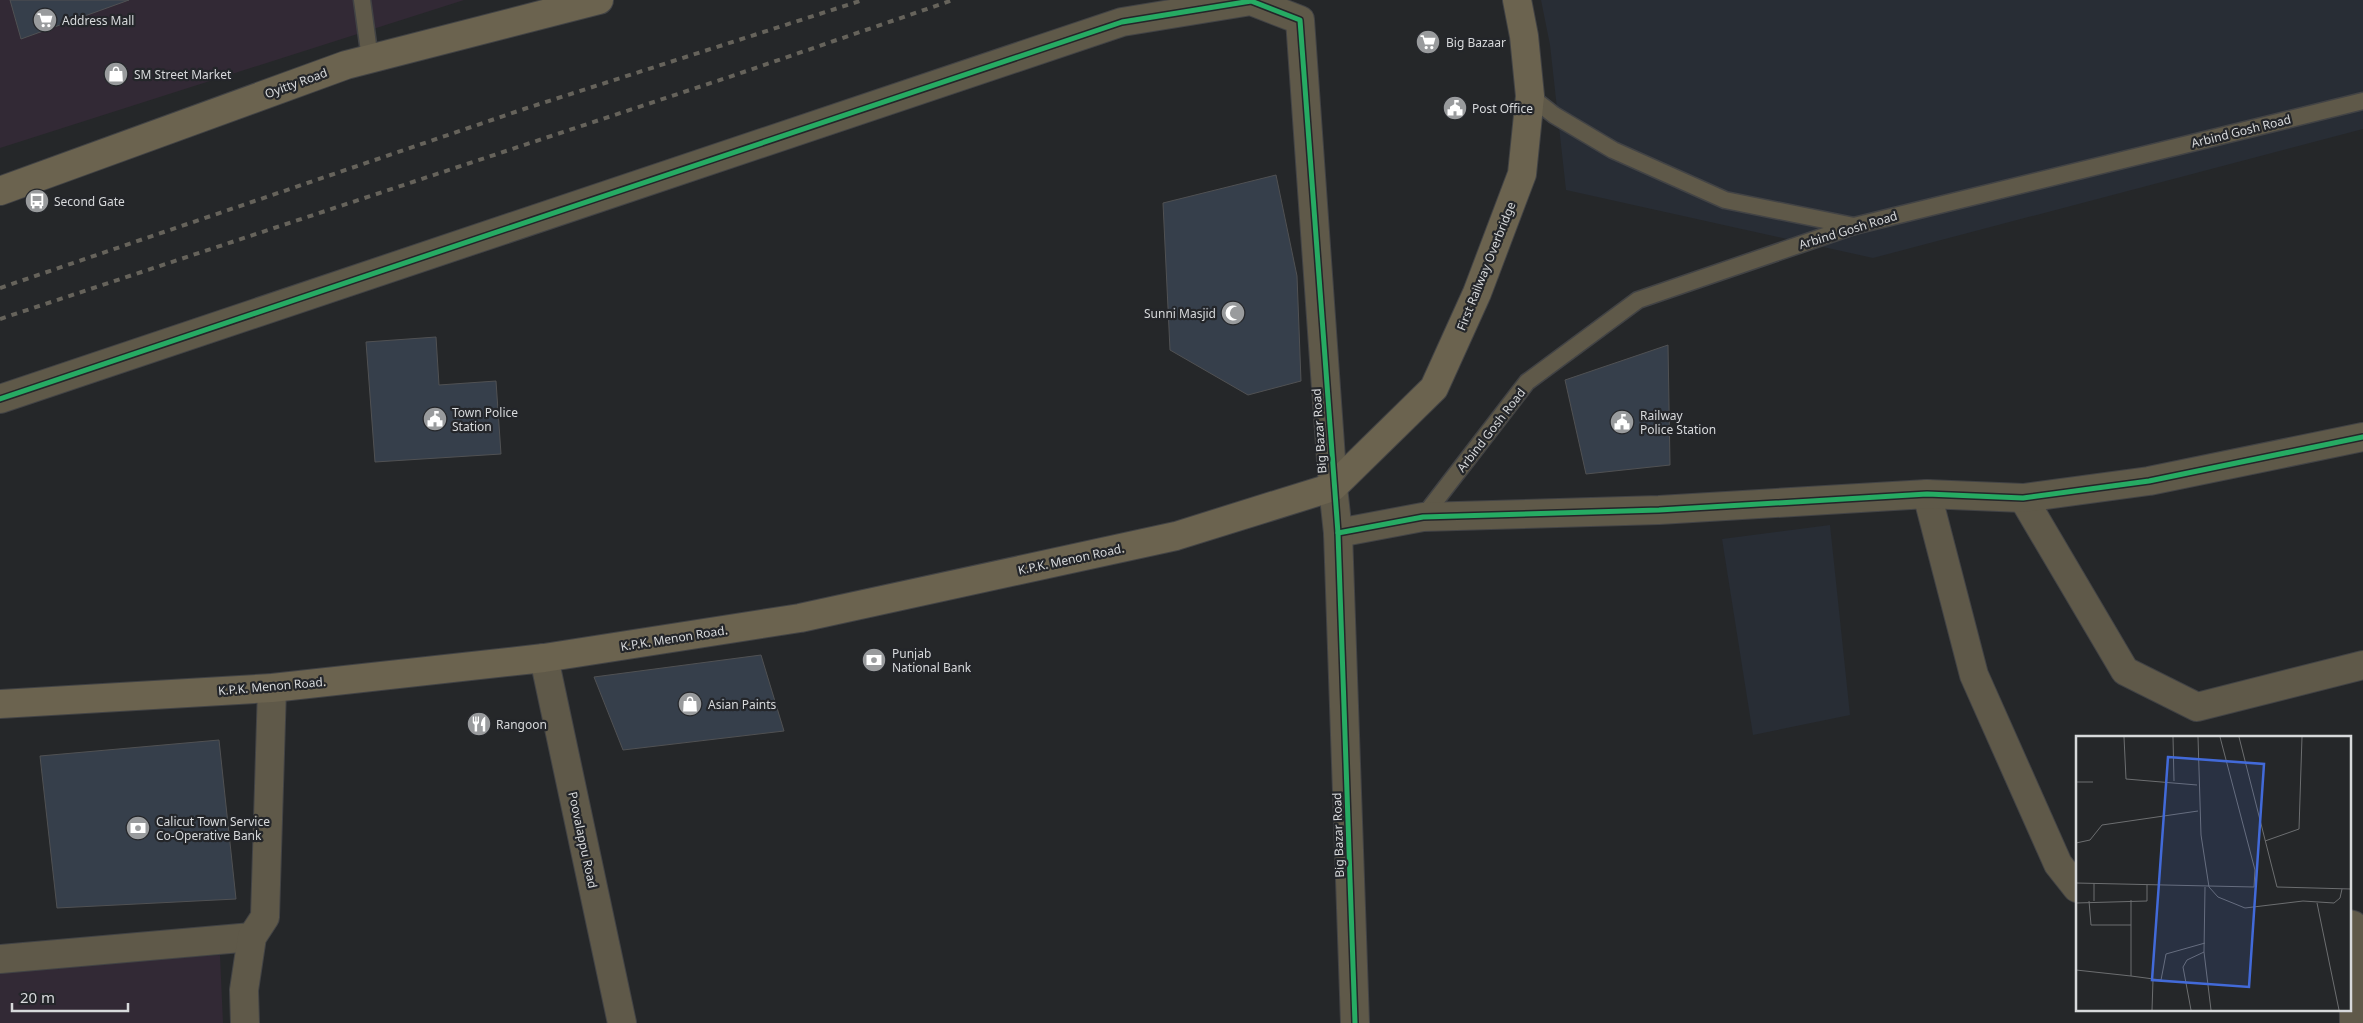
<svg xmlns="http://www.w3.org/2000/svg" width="2363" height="1023" viewBox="0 0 2363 1023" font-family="'Noto Sans',sans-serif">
<rect width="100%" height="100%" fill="#252729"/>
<g fill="#322935">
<path d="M 0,0 L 464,0 L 0,148 Z"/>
<path d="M 220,955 L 223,1023 L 0,1023 L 0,970 Z"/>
</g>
<g fill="#282d35">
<path d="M 1541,0 L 2363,0 L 2363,129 L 1873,258 L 1566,190 L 1550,45 Z"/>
<path d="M 1830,525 L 1850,715 L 1753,735 L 1722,539 Z"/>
</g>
<g fill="#363f4b" stroke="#505153">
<path d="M 10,0 L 129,0 L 21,39 Z"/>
<path d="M 1276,175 L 1297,276 L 1301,381 L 1248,395 L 1170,350 L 1163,203 Z"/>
<path d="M 436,337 L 439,385 L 496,381 L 501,454 L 375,462 L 366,342 Z"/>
<path d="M 1668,345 L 1670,465 L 1586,474 L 1565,380 Z"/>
<path d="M 761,655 L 784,731 L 623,750 L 594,677 Z"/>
<path d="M 219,740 L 236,899 L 57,908 L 40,756 Z"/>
</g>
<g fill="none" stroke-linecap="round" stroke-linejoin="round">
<g stroke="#424345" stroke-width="19">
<g id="service">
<path d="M 362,0 L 370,59"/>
<path d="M 1530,96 L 1554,115 L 1613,150 L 1725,200 L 1854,226"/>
<path d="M 1423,517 L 1527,382 L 1638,300 L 1854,226 L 2363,101"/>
</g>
</g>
<g stroke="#424345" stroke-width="30">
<g id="minor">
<path d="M 0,399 L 1122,22 L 1251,1 L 1300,20 L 1333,487"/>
<path d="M 1927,494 L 1974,675 L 2058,864 L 2077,888"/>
<path d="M 2023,498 L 2125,671 L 2197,707 L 2363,665"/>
<path d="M 1338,533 L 1423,517 L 1659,510 L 1927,494 L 2023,498 L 2149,481 L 2363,437"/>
<path d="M 544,658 L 622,1023"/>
<path d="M 2349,924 L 2353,925 L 2354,1023"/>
<path d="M 0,959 L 252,937"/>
<path d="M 245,1023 L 244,990 L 252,937 L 265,917 L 272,688"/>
</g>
</g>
<g stroke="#424345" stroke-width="30">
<path id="tertiary" d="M 1333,487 L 1338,533 L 1355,1023"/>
</g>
<g stroke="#424345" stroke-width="30">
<g id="secondary">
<path d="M 0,191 L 346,65 L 599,0"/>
<path d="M 0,704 L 272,688 L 544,658 L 800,618 L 1176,536 L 1333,487 L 1434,388 L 1477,293 L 1522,174 L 1530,96 L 1524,36 L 1517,0"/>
</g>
</g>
<use href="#service" stroke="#5f5949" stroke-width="16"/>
<use href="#minor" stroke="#5f5949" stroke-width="28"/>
<use href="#tertiary" stroke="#5f5949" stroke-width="28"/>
<use href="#secondary" stroke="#6b634f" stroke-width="28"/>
<g stroke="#66635b" stroke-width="4" stroke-dasharray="6 6" stroke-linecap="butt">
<path d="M 0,288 L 524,109 L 863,0"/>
<path d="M 0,319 L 735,75 L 953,0"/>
</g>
<g stroke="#24262a" stroke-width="8">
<g id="cycleway">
<path d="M 0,399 L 1122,22 L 1251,1 L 1300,20 L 1338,533 L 1355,1023"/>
<path d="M 1338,533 L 1423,517 L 1659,510 L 1927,494 L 2023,498 L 2149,481 L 2363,437"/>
</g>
</g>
<use href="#cycleway" stroke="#26ab63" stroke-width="5"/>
</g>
<defs>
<g id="supermarket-disc" transform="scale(1.25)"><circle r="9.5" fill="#999b9d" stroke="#24262a"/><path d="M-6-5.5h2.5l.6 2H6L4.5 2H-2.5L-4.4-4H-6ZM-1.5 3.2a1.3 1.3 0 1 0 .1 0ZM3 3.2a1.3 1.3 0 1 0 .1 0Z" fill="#fff"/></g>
<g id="shop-disc" transform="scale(1.25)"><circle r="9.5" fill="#999b9d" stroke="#24262a"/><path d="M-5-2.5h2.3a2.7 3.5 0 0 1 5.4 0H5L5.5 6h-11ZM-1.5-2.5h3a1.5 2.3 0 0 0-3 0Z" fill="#fff"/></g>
<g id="civic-disc" transform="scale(1.25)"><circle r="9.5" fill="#999b9d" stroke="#24262a"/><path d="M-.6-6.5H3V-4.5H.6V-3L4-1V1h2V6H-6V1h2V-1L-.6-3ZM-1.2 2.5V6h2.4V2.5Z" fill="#fff"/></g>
<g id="bus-disc" transform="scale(1.25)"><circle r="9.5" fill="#999b9d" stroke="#24262a"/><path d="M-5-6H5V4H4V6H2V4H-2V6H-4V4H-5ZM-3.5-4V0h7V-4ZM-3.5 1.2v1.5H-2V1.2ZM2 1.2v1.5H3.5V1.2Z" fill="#fff"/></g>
<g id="mosque-disc" transform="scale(1.25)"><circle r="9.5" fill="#999b9d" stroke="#24262a"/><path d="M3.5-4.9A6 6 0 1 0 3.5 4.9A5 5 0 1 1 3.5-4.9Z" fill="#fff"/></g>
<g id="bank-disc" transform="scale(1.25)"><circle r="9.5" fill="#999b9d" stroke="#24262a"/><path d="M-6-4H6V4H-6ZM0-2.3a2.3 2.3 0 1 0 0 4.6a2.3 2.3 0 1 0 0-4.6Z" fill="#fff"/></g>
<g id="restaurant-disc" transform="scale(1.25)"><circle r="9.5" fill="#999b9d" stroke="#24262a"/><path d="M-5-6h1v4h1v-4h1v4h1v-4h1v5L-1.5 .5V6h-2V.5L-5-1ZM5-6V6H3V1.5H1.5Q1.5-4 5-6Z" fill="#fff"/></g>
</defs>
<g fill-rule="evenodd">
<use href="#supermarket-disc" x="45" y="20"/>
<use href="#supermarket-disc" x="1428" y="42"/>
<use href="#shop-disc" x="116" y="74"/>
<use href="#civic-disc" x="1455" y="108"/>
<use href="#bus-disc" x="37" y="201"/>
<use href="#mosque-disc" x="1233" y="313"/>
<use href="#civic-disc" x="435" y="419"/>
<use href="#civic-disc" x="1622" y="422"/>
<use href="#bank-disc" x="874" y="660"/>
<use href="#shop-disc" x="690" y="704"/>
<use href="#restaurant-disc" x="479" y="724"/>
<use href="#bank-disc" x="138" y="828"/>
</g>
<g text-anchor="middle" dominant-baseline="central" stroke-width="4.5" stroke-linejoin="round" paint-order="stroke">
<g font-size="12" fill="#d7d9db" stroke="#24262a" text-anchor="start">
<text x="62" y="20">Address Mall</text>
<text x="1446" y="42">Big Bazaar</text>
<text x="134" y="74">SM Street Market</text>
<text x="1472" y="108">Post Office</text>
<text x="54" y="201">Second Gate</text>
<text x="1216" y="313" text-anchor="end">Sunni Masjid</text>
<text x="452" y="412">Town Police<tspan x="452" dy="14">Station</tspan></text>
<text x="1640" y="415">Railway<tspan x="1640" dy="14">Police Station</tspan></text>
<text x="892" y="653">Punjab<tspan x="892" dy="14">National Bank</tspan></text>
<text x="708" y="704">Asian Paints</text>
<text x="496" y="724">Rangoon</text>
<text x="156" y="821">Calicut Town Service<tspan x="156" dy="14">Co-Operative Bank</tspan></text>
</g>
<g font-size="12" fill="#d7d9db" stroke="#24262a">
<text transform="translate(296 83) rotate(-20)">Oyitty Road</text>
<text transform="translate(2241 131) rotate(-14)">Arbind Gosh Road</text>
<text transform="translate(1848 230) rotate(-17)">Arbind Gosh Road</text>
<text transform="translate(1486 266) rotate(-68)">First Railway Overbridge</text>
<text transform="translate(1491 430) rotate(-52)">Arbind Gosh Road</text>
<text transform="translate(1319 431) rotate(-94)">Big Bazar Road</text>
<text transform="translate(1071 559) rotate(-12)">K.P.K. Menon Road.</text>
<text transform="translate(674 638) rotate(-9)">K.P.K. Menon Road.</text>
<text transform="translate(272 686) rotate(-5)">K.P.K. Menon Road.</text>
<text transform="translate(1338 835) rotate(-92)">Big Bazar Road</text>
<text transform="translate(583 840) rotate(78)">Poovalappu Road</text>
</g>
</g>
<g transform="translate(2076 736)">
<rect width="275" height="275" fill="#252729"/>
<path fill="none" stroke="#6c6e70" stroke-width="1" d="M 48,1 L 50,43 L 121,49M 97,1 L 98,45M 122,1 L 125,99 L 133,151 L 142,161 L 169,172 L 227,165 L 258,167 L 264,162 L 266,153M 163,1 L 201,151 L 275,153M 0,46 L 17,46M 189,105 L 223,93 L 226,1M 0,107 L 14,104 L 26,89 L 122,75M 0,147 L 178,151 L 179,134 L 144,1M 129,151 L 128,216 L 135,274M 55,164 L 55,240 L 85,244 L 90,218 L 129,207M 13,165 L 15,189 L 55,189M 18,165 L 18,147M 0,167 L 71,165 L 71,149M 241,167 L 263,274M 0,234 L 55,240M 76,274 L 77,244M 115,274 L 107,231 L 111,224 L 128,216"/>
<path fill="#426ad9" fill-opacity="0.15" stroke="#426ad9" stroke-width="2.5" d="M 92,21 L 188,28 L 173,251 L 76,244 Z"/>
<rect width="275" height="275" fill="none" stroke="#d7d9db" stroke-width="2.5"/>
</g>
<path d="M12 1003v8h116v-8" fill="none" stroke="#d7d9db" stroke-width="2.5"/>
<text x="20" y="1003" font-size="15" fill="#d7d9db" stroke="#24262a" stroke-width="4" paint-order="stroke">20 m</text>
</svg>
